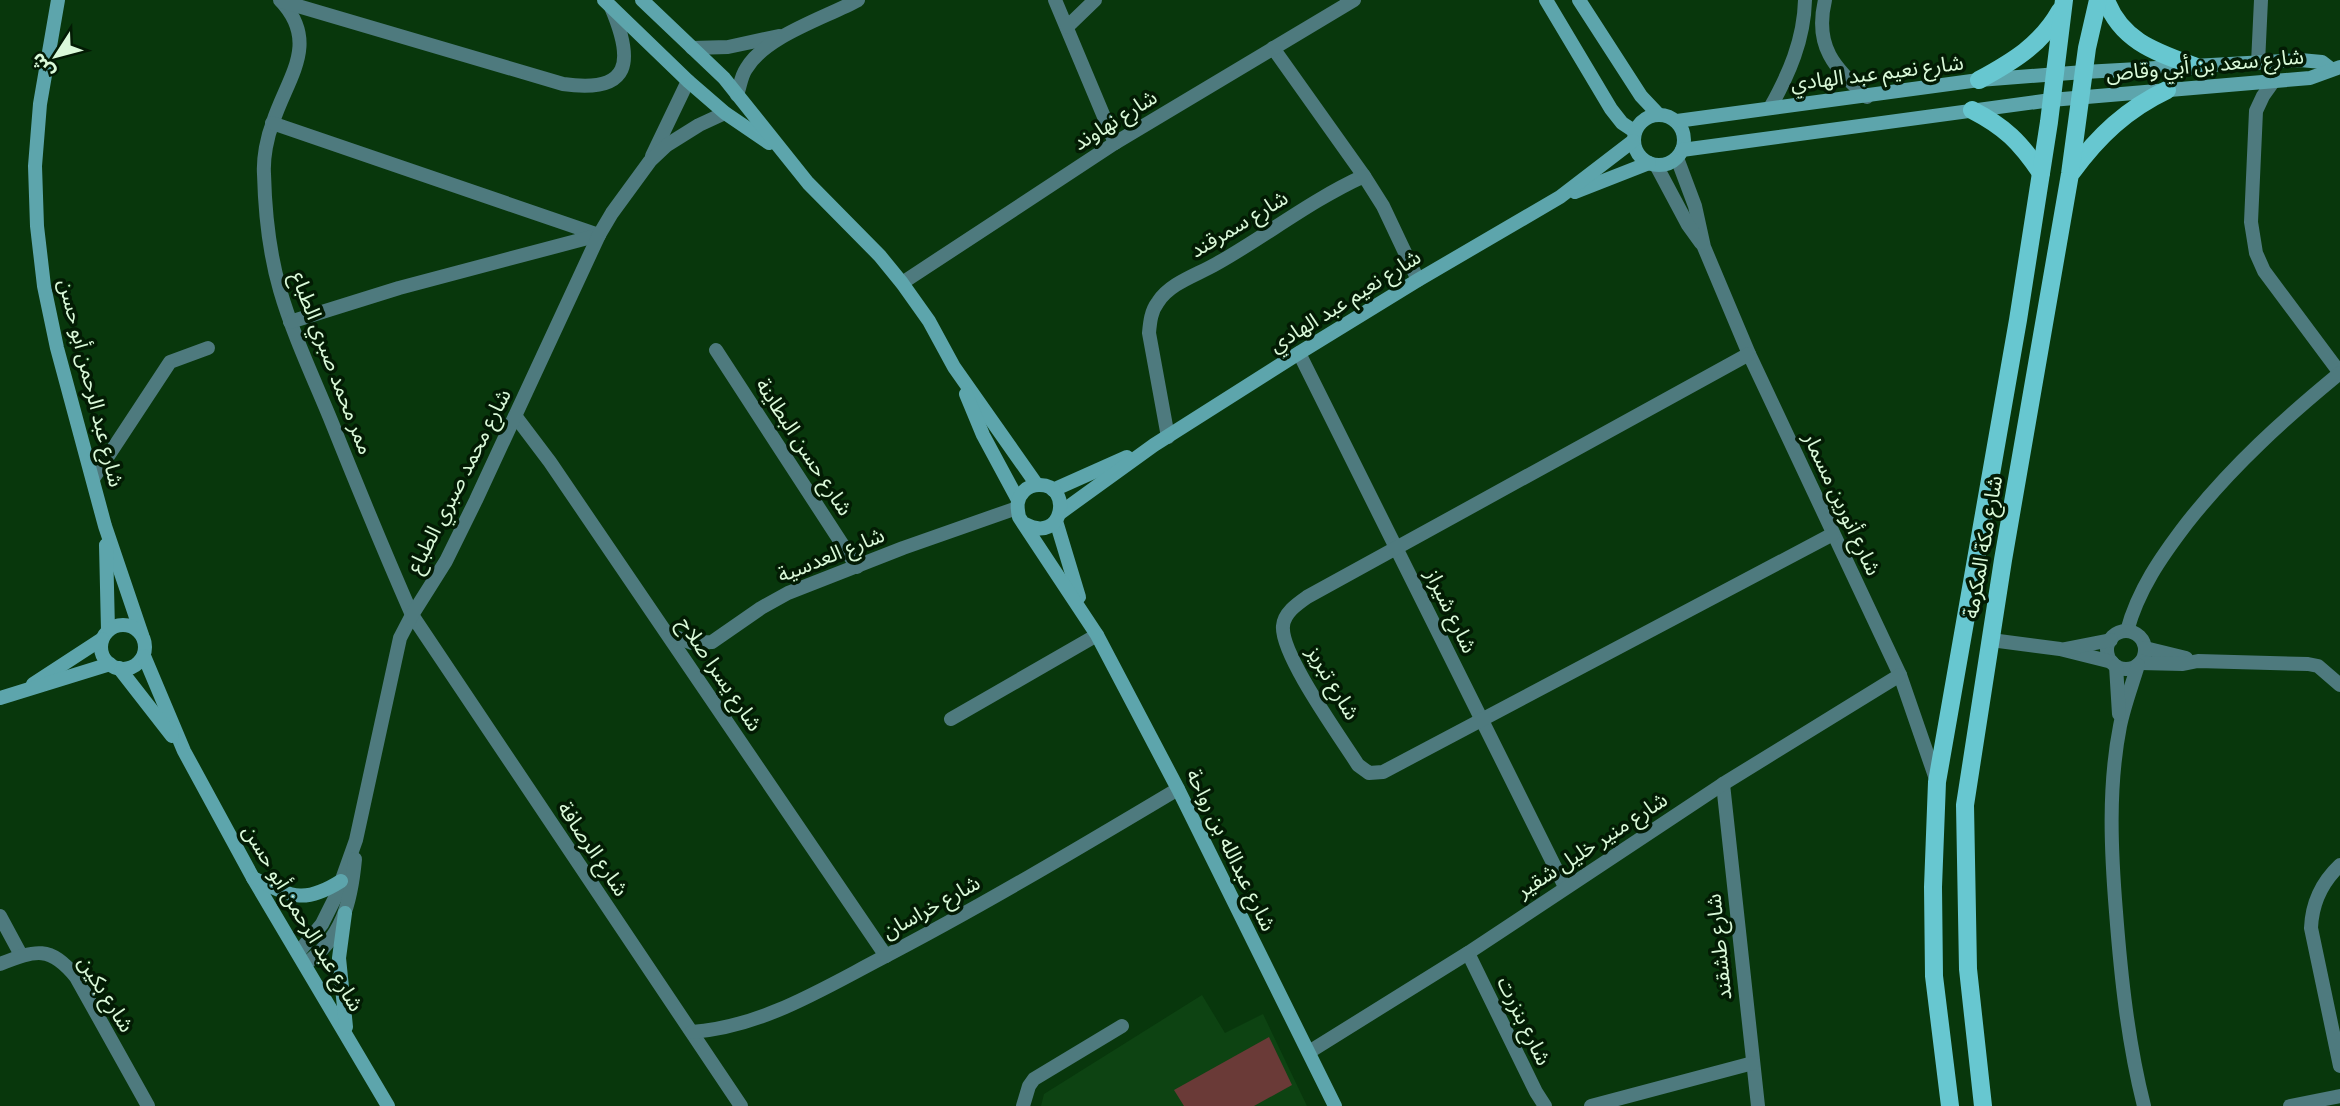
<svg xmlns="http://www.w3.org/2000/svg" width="2340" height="1106" viewBox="0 0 2340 1106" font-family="'Fira Sans Condensed','Noto Sans Arabic',sans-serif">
<rect width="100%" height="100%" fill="#08370c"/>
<path fill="#0d4312" d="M 1202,995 L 1225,1033 L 1263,1014 L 1307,1106 L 1041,1106 L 1044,1094 Z"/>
<path fill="#6a3a37" d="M 1269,1037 L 1292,1085 L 1254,1106 L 1184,1106 L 1174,1090 Z"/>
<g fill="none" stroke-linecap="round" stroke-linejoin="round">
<g stroke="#4e7a7e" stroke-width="14">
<path d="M 280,0 C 321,43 287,78 273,122 C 267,137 263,158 264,174 C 265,213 269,252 280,290 C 293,335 314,379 332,423 C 358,488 384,551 412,615 L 741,1106"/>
<path d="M 1055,0 L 1115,143"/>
<path d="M 1825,0 C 1814,46 1834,68 1867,97"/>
<path d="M 281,1 L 563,84 C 632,94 634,61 611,7"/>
<path d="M 1067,27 L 1095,0"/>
<path d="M 692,48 L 728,47 L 779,36"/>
<path d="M 1273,48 L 1364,176"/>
<path d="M 2258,63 L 2261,0"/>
<path d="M 2273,82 L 2263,96 L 2256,111 L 2251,222 L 2256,253 L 2264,271 L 2340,373"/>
<path d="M 737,95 C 740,87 741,76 746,69 C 765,36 825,18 858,0"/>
<path d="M 1770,108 C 1789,74 1804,40 1805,0"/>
<path d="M 272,123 L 599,235"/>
<path d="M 652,156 L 688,81"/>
<path d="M 1677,158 L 1695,206 L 1704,247 L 1749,354 L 1900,675 L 1937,782"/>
<path d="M 1656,165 L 1688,225 L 1701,243"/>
<path d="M 902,283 L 1115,143 L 1354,0"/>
<path d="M 290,322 L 399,288 L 599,235"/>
<path d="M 716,350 L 857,567"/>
<path d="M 1299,353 L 1565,887"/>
<path d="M 1749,354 L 1307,597 C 1297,604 1284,613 1283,626 C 1280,654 1341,738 1358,765 L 1369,773 L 1383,772 L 1833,534"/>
<path d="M 516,417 L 550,462 L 886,956"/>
<path d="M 1168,437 L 1149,333 C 1150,322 1151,311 1158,302 C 1170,283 1197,275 1216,264 C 1266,236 1311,200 1364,176 L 1383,206 L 1418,280"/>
<path d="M 93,479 L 170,362 L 208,348"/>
<path d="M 2127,631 C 2138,590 2161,557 2187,523 C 2232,466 2284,419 2340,373"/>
<circle cx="2126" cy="650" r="19"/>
<path d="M 668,634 L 692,643 L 712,642 L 761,608 L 788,593 L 903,548 L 1017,508"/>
<path d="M 1991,640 L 2060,649 L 2112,662"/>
<path d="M 2145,648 L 2186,658"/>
<path d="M 2065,649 L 2111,640"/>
<path d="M 2140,663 L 2183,664 L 2198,661 L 2308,664 L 2318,666 L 2340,685"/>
<path d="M 2138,665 C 2132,685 2124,706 2120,726 C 2108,787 2111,851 2116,912 C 2121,977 2128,1043 2144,1106"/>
<path d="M 2116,666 L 2119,714"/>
<path d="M 951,719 L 1097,635"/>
<path d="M 1723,784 L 1758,1106"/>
<path d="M 2340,865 C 2322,882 2312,903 2311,928 L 2340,1066"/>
<path d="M 0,916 L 21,955"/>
<path d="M 298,953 L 322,924 L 336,896 L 356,840 L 400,638 L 412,615 L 446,561 L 476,500 L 599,235 L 612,213 L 650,161 L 667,145 L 699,125 L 725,113"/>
<path d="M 1468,953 L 1536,1092 L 1545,1106"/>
<path d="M 0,964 C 36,950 50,945 76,977 L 148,1106"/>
<path d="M 305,964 C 342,938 351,903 355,859"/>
<path d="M 692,1032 C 760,1027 819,991 878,960 C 980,907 1079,848 1178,789"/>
<path d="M 1309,1052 L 1468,953 L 1723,784 L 1900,675"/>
<path d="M 1023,1106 L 1029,1086 L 1034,1079 L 1122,1026"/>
<path d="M 1591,1106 L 1753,1063"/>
<path d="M 2290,1106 L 2340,1096"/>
</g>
<g stroke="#5da5ac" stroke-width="14">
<path d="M 58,0 L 40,104 L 35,166 L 37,226 L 44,286 L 57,348 L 105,526 L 142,635"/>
<path d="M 604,0 L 688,81 L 725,113 L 769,143"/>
<path d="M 642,0 L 724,78 L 808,183 L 880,256 L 902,283 L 929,321 L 954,367 L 1037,485"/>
<path d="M 1546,0 L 1611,109 L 1622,123 L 1634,131"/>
<path d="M 1579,0 L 1641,96 L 1658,114"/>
<circle cx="1659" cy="140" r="25"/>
<path d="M 1677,121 L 1979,80 L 2084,72 L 2300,60 L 2322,62 L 2331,69"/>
<path d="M 1682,150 L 2051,100 L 2310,78 L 2340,67"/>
<path d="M 1575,192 L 1649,163"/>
<path d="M 966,394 L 983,435 L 1018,500"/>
<path d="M 1053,490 L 1127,457"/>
<path d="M 1060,513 L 1154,445 L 1299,353 L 1418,280 L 1560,197 L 1633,141"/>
<path d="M 1056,521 L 1079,597"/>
<path d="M 1025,524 C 1064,545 1073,484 1039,485 C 1034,485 1028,487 1024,491 C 1016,499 1017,507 1019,517 L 1097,635 L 1178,789 L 1335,1106"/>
<path d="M 106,545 L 108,630"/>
<circle cx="123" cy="647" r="22"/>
<path d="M 144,656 L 184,751 L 253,878 L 388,1106"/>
<path d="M 119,668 L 172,736"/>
<path d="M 33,684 L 102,639"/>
<path d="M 0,698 L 110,664"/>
<path d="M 253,878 C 291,896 303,905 341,881"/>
<path d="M 345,913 L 339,958 L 346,1027"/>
</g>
<g stroke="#67c7d0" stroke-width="18">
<path d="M 2106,0 C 2121,41 2156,52 2194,66"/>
<path d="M 1979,80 C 2012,62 2041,45 2060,11"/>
<path d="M 1972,110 C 2005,127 2020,142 2041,173"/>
<path d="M 2072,172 C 2098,136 2127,109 2167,90"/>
<path d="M 1950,1106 L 1934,976 L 1933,887 L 1937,782 L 2018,320 L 2049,122 L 2064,0"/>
<path d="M 1983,1106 L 1968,969 L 1965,805 L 2003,560 L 2070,174 L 2087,48 L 2098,0"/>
</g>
</g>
<g text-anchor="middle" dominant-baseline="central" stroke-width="7" stroke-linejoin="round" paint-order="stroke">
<g font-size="21" fill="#daf9d9" stroke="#031b04">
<text transform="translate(2205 65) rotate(-5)">شارع سعد بن أبي وقاص</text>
<text transform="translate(1877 73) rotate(-7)">شارع نعيم عبد الهادي</text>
<text transform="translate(1115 120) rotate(-32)">شارع نهاوند</text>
<text transform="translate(1239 224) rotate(-31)">شارع سمرقند</text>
<text transform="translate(1345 301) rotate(-32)">شارع نعيم عبد الهادي</text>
<text transform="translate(332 363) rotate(69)">ممر محمد صبري الطباع</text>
<text transform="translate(91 383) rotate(76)">شارع عبد الرحمن أبو حسن</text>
<text transform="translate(804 447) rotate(57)">شارع حسن البطاينة</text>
<text transform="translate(459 481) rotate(-63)">شارع محمد صبري الطباع</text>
<text transform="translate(1842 504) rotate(65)">شارع أنورين مسمار</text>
<text transform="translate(1983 547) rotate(-80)">شارع مكة المكرمة</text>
<text transform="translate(831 555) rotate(-22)">شارع العدسية</text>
<text transform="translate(1451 611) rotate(64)">شارع شيراز</text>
<text transform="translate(720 674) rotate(56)">شارع يسرا صلاح</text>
<text transform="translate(1333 683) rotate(59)">شارع تبريز</text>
<text transform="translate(1592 845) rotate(-33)">شارع منير خليل شقير</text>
<text transform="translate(593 849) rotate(56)">شارع الرصافة</text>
<text transform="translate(1231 850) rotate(64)">شارع عبدالله بن رواحة</text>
<text transform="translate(931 907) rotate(-29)">شارع خراسان</text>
<text transform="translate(303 918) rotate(59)">شارع عبد الرحمن أبو حسن</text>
<text transform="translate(1719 947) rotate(-96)">شارع طشقند</text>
<text transform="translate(106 994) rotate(58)">شارع بكين</text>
<text transform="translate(1524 1021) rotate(64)">شارع بنزرت</text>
</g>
</g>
<g transform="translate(56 56) rotate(234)" stroke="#031b04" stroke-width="5" paint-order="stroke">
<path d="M0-5L12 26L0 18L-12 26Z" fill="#daf9d9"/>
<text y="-10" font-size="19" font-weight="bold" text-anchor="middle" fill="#daf9d9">ش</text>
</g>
</svg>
